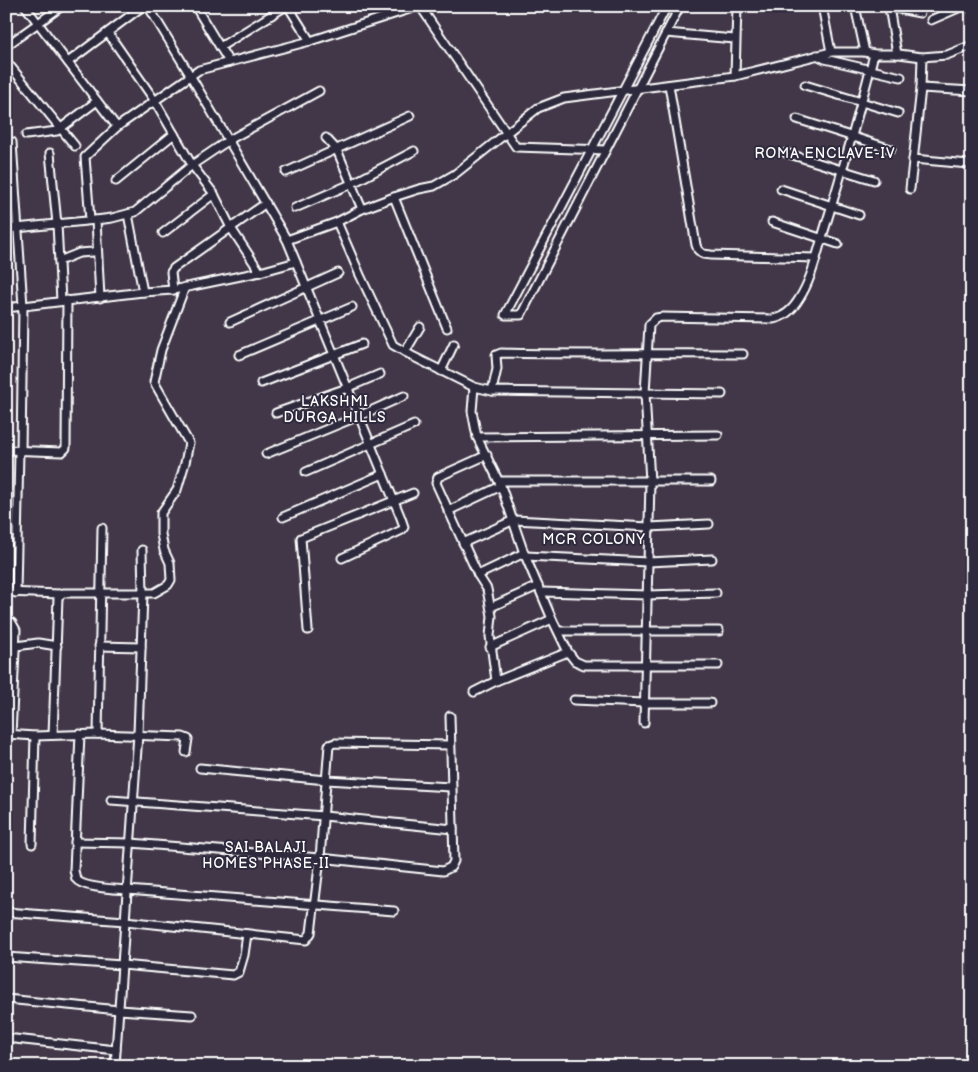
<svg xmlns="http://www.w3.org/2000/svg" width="978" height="1072" viewBox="0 0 978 1072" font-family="'Balsamiq Sans',sans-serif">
<rect width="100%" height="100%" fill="#423748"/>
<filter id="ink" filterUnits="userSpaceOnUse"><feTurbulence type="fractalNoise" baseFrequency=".02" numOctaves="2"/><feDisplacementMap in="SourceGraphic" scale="10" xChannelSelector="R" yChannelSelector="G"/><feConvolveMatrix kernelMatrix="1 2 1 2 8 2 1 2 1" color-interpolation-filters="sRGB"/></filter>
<g filter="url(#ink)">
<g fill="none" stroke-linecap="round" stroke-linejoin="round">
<g stroke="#fff" stroke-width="11">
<g id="minor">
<path d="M 25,6 L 117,127"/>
<path d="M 148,6 L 190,75 L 287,240 L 401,518 L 404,527 L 402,530 L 342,558"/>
<path d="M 195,6 L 229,62"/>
<path d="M 288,6 L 310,41"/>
<path d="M 420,6 L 516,147 L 606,150"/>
<path d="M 667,6 L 505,315 L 521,315 L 680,6"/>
<path d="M 822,6 L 831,52"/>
<path d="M 855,6 L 865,52"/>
<path d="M 884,6 L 920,13"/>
<path d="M 970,6 L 972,10"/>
<path d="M 889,7 L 897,54"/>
<path d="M 931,20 L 963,6"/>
<path d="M 108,33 L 155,101 L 192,165 L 214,194 L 231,228 L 260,272"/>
<path d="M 666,33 L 735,39"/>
<path d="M 6,46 L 62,6"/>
<path d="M 220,47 L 286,6"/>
<path d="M 817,55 L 825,59 L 901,77"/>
<path d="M 6,61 L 75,146"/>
<path d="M 68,62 L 143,6"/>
<path d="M 735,76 L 737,6"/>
<path d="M 669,85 L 696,245 L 698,250 L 703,254 L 711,255 L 815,258"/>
<path d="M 805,85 L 898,113"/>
<path d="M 921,88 L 972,91"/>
<path d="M 797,119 L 891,149"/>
<path d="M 26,135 L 57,131 L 97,101"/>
<path d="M 326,138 L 337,150 L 362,209"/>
<path d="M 12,142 L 23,306 L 21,451"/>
<path d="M 50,153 L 57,224 L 61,301"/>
<path d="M 786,153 L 874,180"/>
<path d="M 913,159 L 969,164"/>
<path d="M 286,172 L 410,116"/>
<path d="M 116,181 L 174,134"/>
<path d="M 781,189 L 859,215"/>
<path d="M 910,189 L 921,88 L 922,57"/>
<path d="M 394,197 L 447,328"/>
<path d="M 295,208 L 351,184 L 414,151"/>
<path d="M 128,214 L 143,292"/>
<path d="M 90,220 L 85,157 L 117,127 L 199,70 L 310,41 L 419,6"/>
<path d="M 96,220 L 100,298"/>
<path d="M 337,222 L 360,275 L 393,345 L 414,357 L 474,387 L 492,391 L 722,394"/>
<path d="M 772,222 L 838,244"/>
<path d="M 6,229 L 96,220 L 112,218 L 135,212 L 192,165 L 229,140 L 319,91"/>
<path d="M 163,233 L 214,194"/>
<path d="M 287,240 L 337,222 L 362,209 L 394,197 L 419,189 L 434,186 L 455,174 L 538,108 L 564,98 L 735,76 L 831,52 L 865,52 L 874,54 L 899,54 L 922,57 L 947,55 L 972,45"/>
<path d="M 59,261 L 79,253 L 93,252 L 97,250"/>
<path d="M 173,290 L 171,272 L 174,268 L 266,203"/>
<path d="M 6,308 L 143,292 L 173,290 L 260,272 L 296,262"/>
<path d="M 230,322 L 338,273"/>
<path d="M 405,352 L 420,327"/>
<path d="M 239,355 L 352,307"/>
<path d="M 441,371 L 454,344"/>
<path d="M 261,383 L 362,344"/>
<path d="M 474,387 L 472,411 L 477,437 L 501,486 L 524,553 L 552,619 L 568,652 L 575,661 L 584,665 L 718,665"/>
<path d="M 492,391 L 497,369 L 496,355 L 501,353 C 582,355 662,353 743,354"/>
<path d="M 276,413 L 347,388 L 380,374"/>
<path d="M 477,437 L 718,435"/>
<path d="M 6,450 L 62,452 L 66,448 L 67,300"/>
<path d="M 266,454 L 359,416 L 404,396"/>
<path d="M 487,455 L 438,477 L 436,483 L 478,575 L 487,589 L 492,616 L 490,636 L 496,681"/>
<path d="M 306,472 L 414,425"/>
<path d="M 499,481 L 711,481"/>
<path d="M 448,511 L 501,486"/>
<path d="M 283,517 L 383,474"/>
<path d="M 463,543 L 514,520 L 649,527 L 709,524"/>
<path d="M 526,556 L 648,562 L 712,559"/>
<path d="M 478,575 L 524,553"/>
<path d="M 6,592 L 60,594"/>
<path d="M 542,592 L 647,595 L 716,593"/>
<path d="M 16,593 L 19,451"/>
<path d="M 491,607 L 538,586"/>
<path d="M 6,620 L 12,623 L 16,630 L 11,735"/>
<path d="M 308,630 L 301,538 L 413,493"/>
<path d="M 559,631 L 719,631"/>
<path d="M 16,646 L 38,643 L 57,646"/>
<path d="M 99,646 L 141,647"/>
<path d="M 490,647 L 552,619"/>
<path d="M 474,692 L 496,681 L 568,652"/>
<path d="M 574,700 L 644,703 L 710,703"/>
<path d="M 644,723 L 650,482 L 645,393 L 649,325 L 656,318 L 662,317 L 773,319 C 785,317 793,309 799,299 C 812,279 817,253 824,231 C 842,172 859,114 874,54"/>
<path d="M 6,734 L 35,736 L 98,734 L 183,737 L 188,739 L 186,752"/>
<path d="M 80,734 L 74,871 C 75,873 75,876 76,879 C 82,888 116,889 127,890 L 394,911"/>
<path d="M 98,734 L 102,528"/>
<path d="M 53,735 L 58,597 L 63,593 L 154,593 L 168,585 L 171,580 L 170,563 L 164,550 L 161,534 L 161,513 L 177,490 L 185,463 L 189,443 L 154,382 L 161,350 L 185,287"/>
<path d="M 200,768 L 326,780 L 451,787"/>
<path d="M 111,800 L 324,816 L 453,829"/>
<path d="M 75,842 L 131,843 L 320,858 L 443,871 L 451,867 L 454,861 L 450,716"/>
<path d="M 32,844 L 35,736"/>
<path d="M 6,912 L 125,921 L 306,940 L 311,933 L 320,858 L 329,745 L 335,743 L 450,745"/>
<path d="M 6,957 L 122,965 L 233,975 L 239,972 L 244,955 L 247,934"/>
<path d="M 6,999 L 119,1010 L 192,1015"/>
<path d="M 6,1038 L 116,1050"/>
<path d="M 115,1066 L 138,734 L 143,594 L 142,550"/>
</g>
</g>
<use href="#minor" stroke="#2f2a3d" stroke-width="7"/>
</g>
</g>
<g text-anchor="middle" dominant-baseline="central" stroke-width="4" stroke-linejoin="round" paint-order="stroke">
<g font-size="14" letter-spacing="1" fill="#fff" stroke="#2f2a3d">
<text x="825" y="153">ROMA ENCLAVE-IV</text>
<text x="335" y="401">LAKSHMI<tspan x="335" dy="16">DURGA HILLS</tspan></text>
<text x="594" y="539">MCR COLONY</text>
<text x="266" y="847">SAI BALAJI<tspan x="266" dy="16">HOMES PHASE-II</tspan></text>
</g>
</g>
<rect width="978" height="1072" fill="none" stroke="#2f2a3d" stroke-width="25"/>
<rect x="12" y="12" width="953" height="1047" fill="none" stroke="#fff" stroke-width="2" filter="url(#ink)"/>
</svg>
